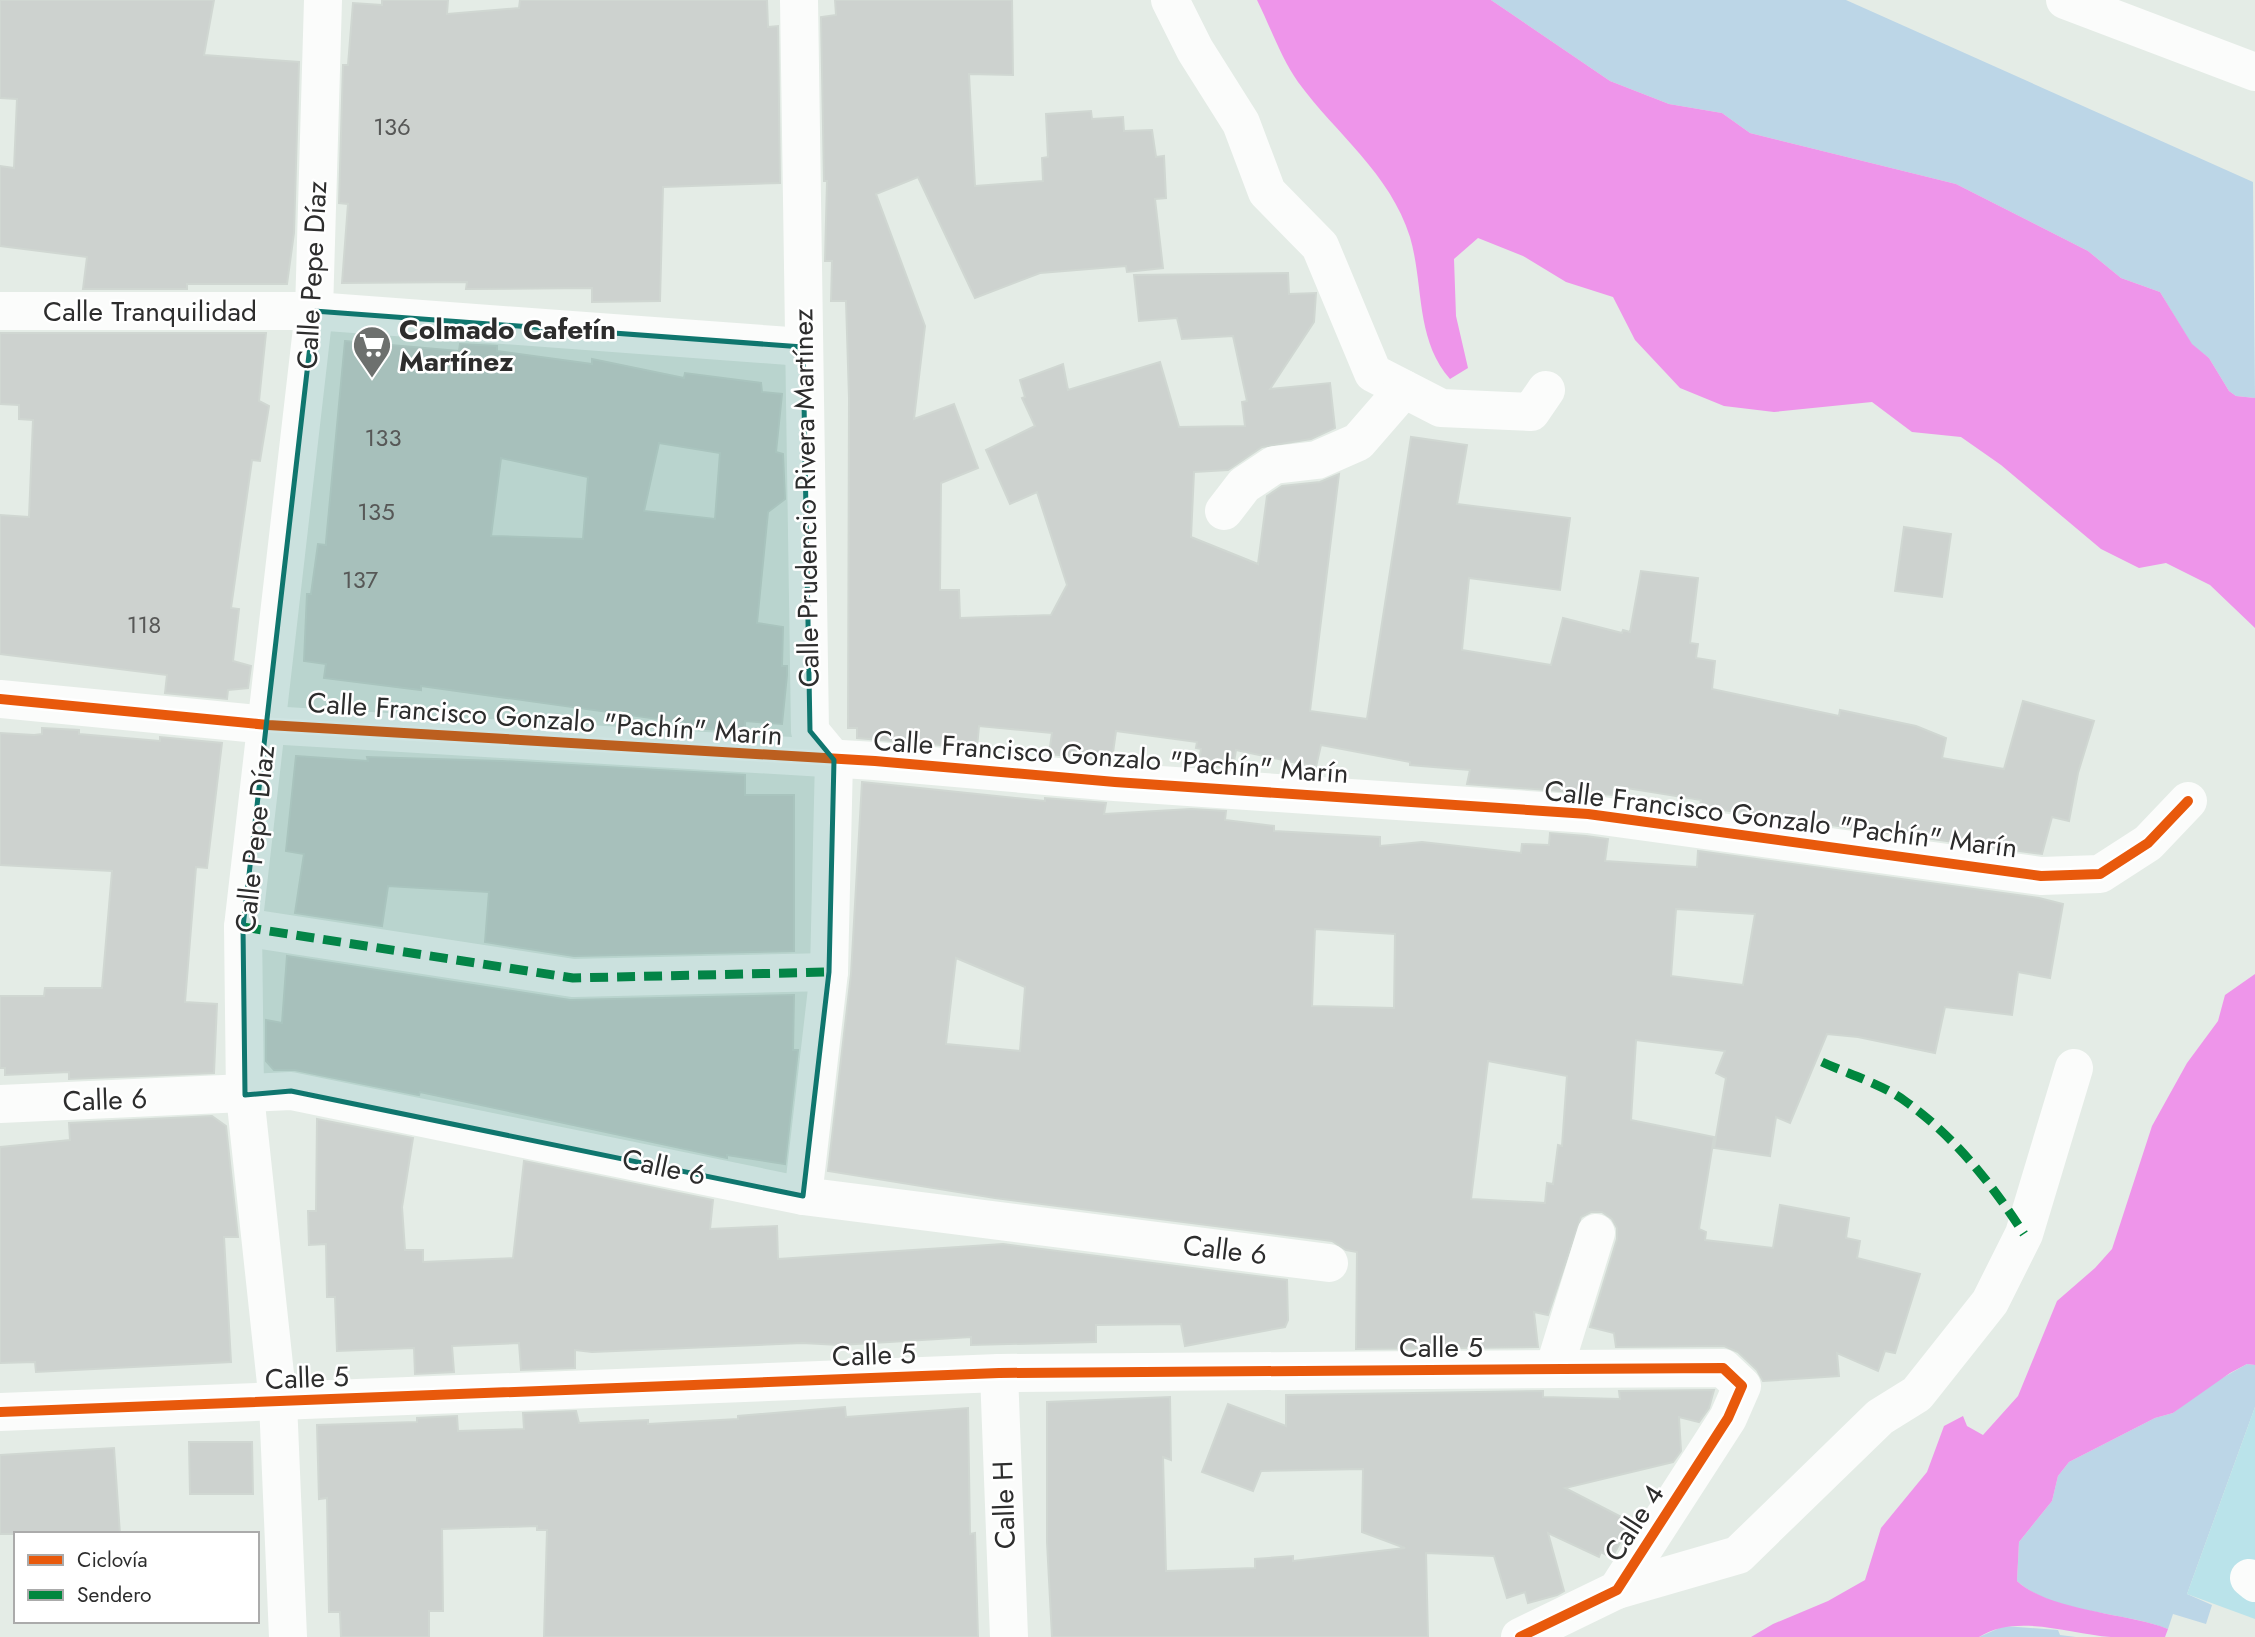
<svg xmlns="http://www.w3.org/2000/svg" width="2255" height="1637" viewBox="0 0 2255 1637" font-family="Jost,sans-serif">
<rect width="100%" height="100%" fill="#e4ece6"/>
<g fill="#bcd6e7">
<path d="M 1491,0 L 1846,0 L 2253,182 L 2255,398 L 2236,396 L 2229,391 L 2209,358 L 2192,345 L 2160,292 L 2121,278 L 2088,251 L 1956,184 L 1750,133 L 1722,113 L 1669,104 L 1610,81 Z"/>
<path d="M 2247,1364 L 2255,1365 L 2255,1407 L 2187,1594 L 2212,1605 L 2206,1624 L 2173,1614 L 2168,1629 C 2122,1611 2053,1614 2017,1581 L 2019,1542 L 2052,1501 L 2058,1476 L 2069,1462 L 2155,1418 L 2173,1413 L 2208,1386 Z"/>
<path d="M 2004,1626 L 2058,1630 L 2060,1635 L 2076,1637 L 1979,1637 Z"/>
</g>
<path fill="#bae3ea" d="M 2255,1407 L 2255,1619 L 2187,1594 Z"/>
<g fill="#ee95ea">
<path d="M 1257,0 L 1491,0 L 1610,81 L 1669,104 L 1722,113 L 1750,133 L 1956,184 L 2088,251 L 2121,278 L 2160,292 L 2192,344 L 2209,358 L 2229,391 L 2236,396 L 2255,398 L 2255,628 L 2210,585 L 2166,563 L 2139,568 L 2101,549 L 2001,465 L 1961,437 L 1912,432 L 1872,402 L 1774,412 L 1724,406 L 1680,388 L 1635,340 L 1613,297 L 1566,282 L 1523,256 L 1478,238 L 1454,259 L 1456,316 L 1468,368 L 1450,379 C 1415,339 1424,285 1410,237 C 1390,173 1336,134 1298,82 C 1281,58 1270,26 1257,0 Z"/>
<path d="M 2255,974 L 2255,1365 L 2247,1364 L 2230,1373 L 2173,1413 L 2155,1418 L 2069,1462 L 2058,1476 L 2052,1501 L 2019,1542 L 2017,1581 C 2047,1609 2119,1613 2160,1626 L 2168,1629 L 2165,1637 C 2147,1637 2129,1637 2111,1637 C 2070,1634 2016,1613 1979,1637 L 1751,1637 L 1773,1624 L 1828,1601 L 1865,1580 L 1881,1528 L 1927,1472 L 1944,1426 L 1963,1416 L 1967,1426 L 1983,1435 L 2018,1396 L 2057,1301 L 2095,1268 L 2112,1249 L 2152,1126 L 2187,1063 L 2218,1021 L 2225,995 Z"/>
</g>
<g fill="#cdd2cf" stroke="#d0d7d2" stroke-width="2" fill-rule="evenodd">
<path d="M 0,0 L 214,0 L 204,55 L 299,62 L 294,233 L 287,284 L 187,284 L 187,289 L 83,289 L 87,257 L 0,246 L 0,166 L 14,168 L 17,99 L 0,98 Z"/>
<path d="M 382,0 L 448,0 L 447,14 L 519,8 L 520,0 L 767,0 L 768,27 L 778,26 L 780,183 L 663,187 L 660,301 L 592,302 L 592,288 L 466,289 L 467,282 L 342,283 L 348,204 L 339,203 L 343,65 L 348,65 L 353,3 L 382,5 Z"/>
<path d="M 835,0 L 1012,0 L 1013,75 L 969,74 L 975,186 L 1043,181 L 1042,158 L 1048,157 L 1046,114 L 1091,111 L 1092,119 L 1123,117 L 1124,131 L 1152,130 L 1156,157 L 1164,156 L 1166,198 L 1155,199 L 1163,268 L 1127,272 L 1126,266 L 1040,273 L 975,298 L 918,177 L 876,194 L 925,326 L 914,419 L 954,404 L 978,468 L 941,483 L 940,590 L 959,590 L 960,618 L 1051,615 L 1067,585 L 1037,492 L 1010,504 L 986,450 L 1035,426 L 1022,398 L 1025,397 L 1020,380 L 1063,364 L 1068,390 L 1160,362 L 1179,427 L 1245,426 L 1242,402 L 1247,401 L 1233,336 L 1182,339 L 1177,318 L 1139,321 L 1134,275 L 1288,273 L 1289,294 L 1316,293 L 1314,322 L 1270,389 L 1330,383 L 1335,428 L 1311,439 L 1262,447 L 1228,470 L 1194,472 L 1191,537 L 1258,564 L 1267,496 L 1282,486 L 1320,482 L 1339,474 L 1310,711 L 1367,719 L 1411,437 L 1467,445 L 1457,504 L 1570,518 L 1560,590 L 1469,578 L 1462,650 L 1551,665 L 1563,618 L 1622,633 L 1623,630 L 1630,632 L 1641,571 L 1698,578 L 1690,643 L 1698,644 L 1696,658 L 1715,661 L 1712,689 L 1839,716 L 1840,710 L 1916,726 L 1946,738 L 1942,758 L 2004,769 L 2023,701 L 2094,721 L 2078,773 L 2069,821 L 2052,817 L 2042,854 L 1700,807 L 1701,800 L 1614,786 L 1613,795 L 1467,784 L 1470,770 L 1410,765 L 1410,762 L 1321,745 L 1316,767 L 1236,750 L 1233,768 L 1198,766 L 1201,749 L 1196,748 L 1197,742 L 1116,731 L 1112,760 L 1049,754 L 1052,733 L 979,726 L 977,748 L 857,738 L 857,728 L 848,728 L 849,398 L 846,301 L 831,301 L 832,261 L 825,261 L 827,181 L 824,181 L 821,17 L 836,15 Z"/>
<path d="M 0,333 L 266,333 L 259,401 L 269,406 L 260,461 L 252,460 L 231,608 L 239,609 L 233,661 L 251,666 L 248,688 L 228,690 L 227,699 L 165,693 L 167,675 L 0,654 L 0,515 L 29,517 L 33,420 L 19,419 L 19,405 L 0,404 Z"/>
<path d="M 345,341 L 459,351 L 460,344 L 497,346 L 497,351 L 592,364 L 592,359 L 684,378 L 685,373 L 761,383 L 762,392 L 782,394 L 776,452 L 783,454 L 785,499 L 768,512 L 757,623 L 783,627 L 782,666 L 787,666 L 787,675 L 782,724 L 745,721 L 745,731 L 687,728 L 687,723 L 421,686 L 421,690 L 324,678 L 326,664 L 304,661 L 307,594 L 311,594 L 318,544 L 326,545 L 326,542 ZM 659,443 L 720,453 L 715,519 L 644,511 ZM 501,458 L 588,477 L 583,539 L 491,536 Z"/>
<path d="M 1904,527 L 1951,534 L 1942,597 L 1895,591 Z"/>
<path d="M 42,728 L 79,730 L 79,734 L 160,741 L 160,737 L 222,743 L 207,868 L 196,867 L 185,1002 L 217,1004 L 214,1073 L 69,1079 L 69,1072 L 5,1075 L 5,1068 L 0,1068 L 0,996 L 44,996 L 45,988 L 102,988 L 112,871 L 0,865 L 0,733 L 34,735 L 42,734 Z"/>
<path d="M 296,756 L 368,761 L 367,757 L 502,761 L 745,775 L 745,795 L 794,795 L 794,951 L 574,956 L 485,942 L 489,892 L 388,886 L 382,926 L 295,913 L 304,854 L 286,851 Z"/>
<path d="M 862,782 L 1045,801 L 1045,798 L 1106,803 L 1104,814 L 1191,809 L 1226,811 L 1225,820 L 1274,826 L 1274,831 L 1380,837 L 1380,846 L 1422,842 L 1521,853 L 1522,844 L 1549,845 L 1550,833 L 1586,836 L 1608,839 L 1605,861 L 1697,867 L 1698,851 L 2039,898 L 2063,904 L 2050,978 L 2018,972 L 2012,1015 L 1945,1007 L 1935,1053 L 1858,1037 L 1827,1034 L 1790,1123 L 1776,1117 L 1770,1156 L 1714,1148 L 1726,1078 L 1716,1073 L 1725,1051 L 1636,1040 L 1631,1120 L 1714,1137 L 1699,1229 L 1706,1232 L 1705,1240 L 1773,1248 L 1780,1205 L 1849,1218 L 1846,1238 L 1860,1241 L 1857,1258 L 1920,1274 L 1895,1353 L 1885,1351 L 1878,1371 L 1837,1353 L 1839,1376 L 1763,1381 L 1757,1370 L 1738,1352 L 1724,1346 L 1616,1347 L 1614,1333 L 1590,1327 L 1617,1239 L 1617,1228 L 1612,1219 L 1602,1212 L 1591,1212 L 1581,1217 L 1548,1315 L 1534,1312 L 1538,1347 L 1356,1349 L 1357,1252 L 1346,1250 L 1332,1241 L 995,1198 L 828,1171 L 851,974 ZM 1676,909 L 1755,914 L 1743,985 L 1671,976 ZM 1315,929 L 1395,934 L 1394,1008 L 1312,1006 ZM 956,958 L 1025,987 L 1020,1051 L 946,1044 ZM 1488,1061 L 1567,1076 L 1562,1146 L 1558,1145 L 1553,1184 L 1547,1183 L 1545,1203 L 1471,1199 Z"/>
<path d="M 287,956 L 570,1000 L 794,995 L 793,1050 L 798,1050 L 785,1164 L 727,1155 L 727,1158 L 420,1092 L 419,1095 L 295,1070 L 274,1070 L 266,1061 L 266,1020 L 282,1023 Z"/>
<path d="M 212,1116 L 226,1126 L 238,1237 L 224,1237 L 231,1362 L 36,1372 L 35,1362 L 0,1363 L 0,1147 L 70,1140 L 69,1123 Z"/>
<path d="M 317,1119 L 413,1138 L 402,1207 L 405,1250 L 423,1250 L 423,1262 L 513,1258 L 524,1161 L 713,1200 L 710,1229 L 777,1226 L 778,1259 L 1003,1244 L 1287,1280 L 1288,1320 L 1285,1327 L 1185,1346 L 1181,1324 L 1096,1325 L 1096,1342 L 971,1345 L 971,1337 L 840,1345 L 802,1343 L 592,1352 L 575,1350 L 575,1368 L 521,1370 L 519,1343 L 452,1346 L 454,1372 L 415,1374 L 414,1348 L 337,1351 L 335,1297 L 327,1297 L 326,1244 L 309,1245 L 308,1211 L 316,1211 Z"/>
<path d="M 1714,1390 L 1709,1408 L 1699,1422 L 1679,1417 L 1681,1451 L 1673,1462 L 1565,1488 L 1631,1522 L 1612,1558 L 1601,1552 L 1599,1557 L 1548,1533 L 1564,1591 L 1557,1595 L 1528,1603 L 1525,1592 L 1507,1598 L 1494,1556 L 1426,1553 L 1428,1637 L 1052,1637 L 1047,1542 L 1047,1402 L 1170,1397 L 1171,1460 L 1163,1457 L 1166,1571 L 1255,1568 L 1255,1559 L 1293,1556 L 1293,1561 L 1405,1548 L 1362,1532 L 1363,1469 L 1261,1471 L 1253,1491 L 1202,1472 L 1228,1404 L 1286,1426 L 1286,1395 L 1543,1391 L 1543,1397 L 1620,1399 L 1619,1391 Z"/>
<path d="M 845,1407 L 846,1417 L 968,1408 L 970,1534 L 975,1533 L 978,1637 L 544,1637 L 547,1530 L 537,1530 L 537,1526 L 442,1529 L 443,1611 L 429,1611 L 429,1637 L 341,1637 L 340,1612 L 329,1612 L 327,1498 L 319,1499 L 317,1425 L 417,1422 L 417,1418 L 457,1416 L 458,1431 L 524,1429 L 523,1413 L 576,1411 L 579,1423 L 648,1420 L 648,1424 L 738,1419 L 738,1416 Z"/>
<path d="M 189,1442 L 252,1442 L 253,1494 L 190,1494 Z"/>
<path d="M 114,1448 L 120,1534 L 0,1534 L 0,1455 Z"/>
</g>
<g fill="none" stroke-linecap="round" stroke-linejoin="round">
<g stroke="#fbfcfb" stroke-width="38">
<path d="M 799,0 L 810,731 L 834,760 L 829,972 L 803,1196"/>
<path d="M 1170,0 L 1195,50 L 1241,123 L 1267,192 L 1320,246 L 1373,373 L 1441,408 L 1531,412 L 1546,390"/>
<path d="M 2065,0 L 2255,72"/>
<path d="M 0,311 L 314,311 L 803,347"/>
<path d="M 1224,511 L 1244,485 L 1274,465 L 1317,460 L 1358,442 L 1404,389"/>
<path d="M 0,699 L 268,725 L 875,761 L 1115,782 L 1588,814 L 2041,876 L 2100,874 L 2148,843 L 2188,801"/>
<path d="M 243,927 L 573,978 L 829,972"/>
<path d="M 0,1104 L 291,1091 L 803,1196 L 1329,1263"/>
<path d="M 1554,1369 L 1596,1233"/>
<path d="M 999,1373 L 1009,1637"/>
<path d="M 0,1412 L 999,1373 L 1723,1368 L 1742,1386 L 1728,1418 L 1617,1590 L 1520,1637"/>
<path d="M 2249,1578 L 2255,1583"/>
<path d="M 1617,1590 L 1738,1555 L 1880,1417 L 1917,1394 L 1990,1302 L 2024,1234 L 2074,1068"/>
<path d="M 288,1637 L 278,1402 L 245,1095 L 243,927 L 314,311 L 323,0"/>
</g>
<g stroke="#00873e" stroke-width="9" stroke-dasharray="18 9" stroke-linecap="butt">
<path d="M 243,927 L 573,978 L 829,972"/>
<path d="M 1822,1062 C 1848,1074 1882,1084 1905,1101 C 1954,1136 1992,1184 2024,1234"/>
</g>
<g stroke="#fff" stroke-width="15">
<g id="cycleway">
<path d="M 0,699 L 268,725 L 875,761 L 1115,782 L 1588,814 L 2041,876 L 2100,874 L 2148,843 L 2188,801"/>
<path d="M 0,1412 L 999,1373 L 1723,1368 L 1742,1386 L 1728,1418 L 1617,1590 L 1520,1637"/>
</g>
</g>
<use href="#cycleway" stroke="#e8590c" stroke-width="10"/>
</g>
<path fill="#0f766e" fill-opacity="0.2" stroke="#0f766e" stroke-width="5" stroke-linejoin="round" d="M 314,311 L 803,347 L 810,731 L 834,760 L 829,972 L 803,1196 L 291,1091 L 245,1095 L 243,927 Z"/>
<defs>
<g id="supermarket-pin" transform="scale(2.0125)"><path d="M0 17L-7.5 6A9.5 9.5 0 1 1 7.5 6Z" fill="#6d706e" stroke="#fff"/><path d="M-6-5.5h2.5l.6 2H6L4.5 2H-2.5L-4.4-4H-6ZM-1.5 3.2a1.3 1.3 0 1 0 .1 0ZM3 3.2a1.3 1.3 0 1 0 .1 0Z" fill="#fff"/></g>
</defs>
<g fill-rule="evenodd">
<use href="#supermarket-pin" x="372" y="345"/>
</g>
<g text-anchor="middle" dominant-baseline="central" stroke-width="5" stroke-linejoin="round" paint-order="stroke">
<g font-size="24" fill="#575857">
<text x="392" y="126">136</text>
<text x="383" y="437">133</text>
<text x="376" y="511">135</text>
<text x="360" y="579">137</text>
<text x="144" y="624">118</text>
</g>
<g font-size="28" fill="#2d2d2d" stroke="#fff">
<text transform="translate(312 275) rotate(-87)">Calle Pepe Díaz</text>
<text x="150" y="311">Calle Tranquilidad</text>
<text transform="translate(806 498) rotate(-91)">Calle Prudencio Rivera Martínez</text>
<text transform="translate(545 719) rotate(4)">Calle Francisco Gonzalo "Pachín" Marín</text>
<text transform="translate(1111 757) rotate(4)">Calle Francisco Gonzalo "Pachín" Marín</text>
<text transform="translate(1781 819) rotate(7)">Calle Francisco Gonzalo "Pachín" Marín</text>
<text transform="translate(255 839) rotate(-84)">Calle Pepe Díaz</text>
<text transform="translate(105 1100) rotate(-2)">Calle 6</text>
<text transform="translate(664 1167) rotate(12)">Calle 6</text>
<text transform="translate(1225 1250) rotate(7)">Calle 6</text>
<text x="1441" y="1347">Calle 5</text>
<text transform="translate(874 1355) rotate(-2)">Calle 5</text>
<text transform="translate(307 1378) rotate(-2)">Calle 5</text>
<text transform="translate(1004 1505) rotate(-92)">Calle H</text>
<text transform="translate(1634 1523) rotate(-57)">Calle 4</text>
</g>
<g font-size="28" font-weight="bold" fill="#2d2d2d" stroke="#fff" text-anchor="start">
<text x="399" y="329">Colmado Cafetín<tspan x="399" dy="32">Martínez</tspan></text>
</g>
</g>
<rect x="14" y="1532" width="245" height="91" fill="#ffffff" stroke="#ababab" stroke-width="2"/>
<rect x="28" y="1555" width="35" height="10" fill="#e8590c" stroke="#ababab" stroke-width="2"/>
<text x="77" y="1567" font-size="21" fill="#2d2d2d">Ciclovía</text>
<rect x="28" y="1590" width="35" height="10" fill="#00873e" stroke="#ababab" stroke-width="2"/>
<text x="77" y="1602" font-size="21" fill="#2d2d2d">Sendero</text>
</svg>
